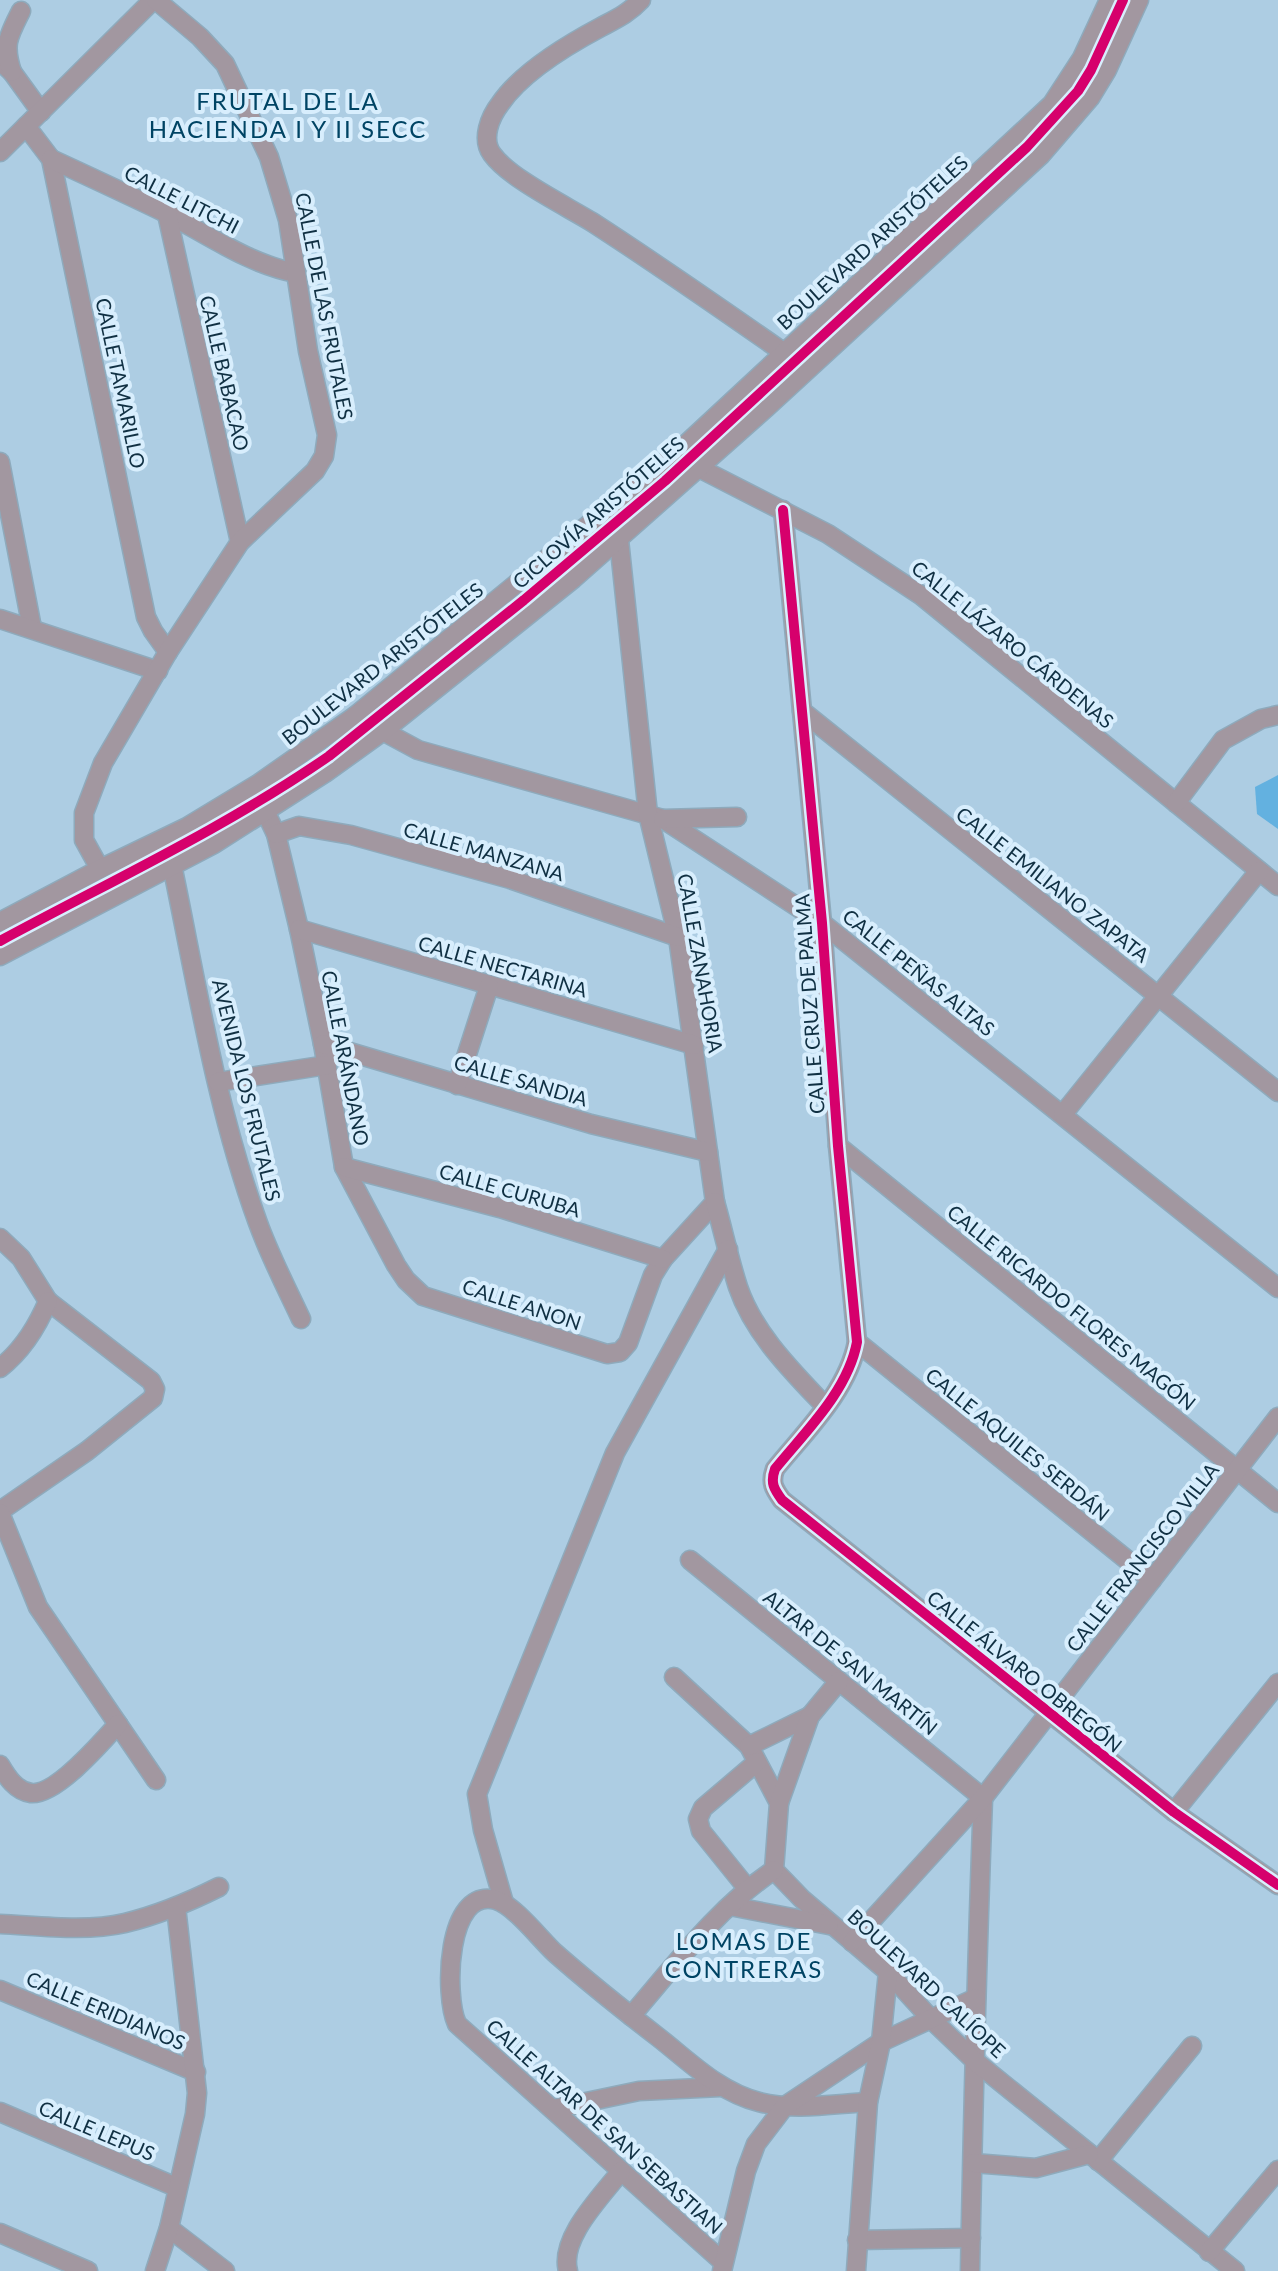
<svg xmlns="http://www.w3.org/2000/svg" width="1278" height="2271" viewBox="0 0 1278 2271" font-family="Lato,sans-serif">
<rect width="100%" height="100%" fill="#adcde3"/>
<path fill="#63b1e0" d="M 1278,775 L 1278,829 L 1257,814 L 1255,787 Z"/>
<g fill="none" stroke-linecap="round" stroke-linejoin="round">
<g stroke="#8eaabc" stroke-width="21">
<g id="minor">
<path d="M 641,0 C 629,13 616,19 601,27 C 569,44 521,73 500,104 C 490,117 481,139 492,154 C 509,178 566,206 592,222 C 657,264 720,308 783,352"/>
<path d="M 0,61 L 12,72 L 41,112"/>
<path d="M 12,72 C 3,44 8,37 21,11"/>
<path d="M 26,126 L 51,159 L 146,617 L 153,631 L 168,652"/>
<path d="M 0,152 L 153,0"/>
<path d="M 51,159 C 90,177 129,195 168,214 C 210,236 249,264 296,273"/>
<path d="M 167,214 L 240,542"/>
<path d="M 0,462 L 32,628"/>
<path d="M 699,468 L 828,534 L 922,596 L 1278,886"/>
<path d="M 783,510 L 822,923 L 838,1146 L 857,1342 C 848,1391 805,1432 775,1469 C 770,1483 774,1489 782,1500 L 1174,1812 L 1278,1885"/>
<path d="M 0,619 L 158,671"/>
<path d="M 802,711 L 1278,1092"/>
<path d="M 355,716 L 418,750 L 663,819 L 822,923 L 1278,1288"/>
<path d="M 1176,803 L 1223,740 L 1261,719 L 1278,715"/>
<path d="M 265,811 L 276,834 L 299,929 L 323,1044 L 344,1167 L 396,1265 L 406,1280 L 423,1296 L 607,1354 L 620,1352 L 628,1343 L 653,1275 L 663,1259 L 715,1202 L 678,937 L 648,814 L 619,540"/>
<path d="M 663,819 L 737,817"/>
<path d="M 276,834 L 299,826 L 351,835 L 510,879 L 678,937"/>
<path d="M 172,865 C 197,985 216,1108 258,1223 C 270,1256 286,1287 301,1319"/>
<path d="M 100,869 L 84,840 L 84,813 L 103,763 L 168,652 L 240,542 L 315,471 L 324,456 L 327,435 L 308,351 L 288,220 L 269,157 L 225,64 L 200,37 L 156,0"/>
<path d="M 0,922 L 100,869 L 187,827 L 258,784 L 355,716 L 682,448 L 1052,104 L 1082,58 L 1109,0"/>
<path d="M 299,929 L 694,1045"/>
<path d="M 0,956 L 214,844 L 325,773 L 382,732 L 573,579 L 766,408 L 1041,155 L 1090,98 L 1107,70 L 1139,0"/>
<path d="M 323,1044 L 591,1124 L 708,1152"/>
<path d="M 218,1082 L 327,1065"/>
<path d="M 457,1085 L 489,986"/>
<path d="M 1063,1114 L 1259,871"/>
<path d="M 838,1146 L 1278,1503"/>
<path d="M 344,1167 L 500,1208 L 663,1259"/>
<path d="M 715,1202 C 723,1230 729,1259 738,1287 C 754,1334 792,1371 825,1406"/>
<path d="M 0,1238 L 21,1258 L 48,1301 L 151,1381 L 155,1389 L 153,1398 L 87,1451 L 0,1511"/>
<path d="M 857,1342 L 1152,1580"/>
<path d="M 0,1368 C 23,1350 37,1327 48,1301"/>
<path d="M 0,1513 L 38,1607 L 156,1780"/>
<path d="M 690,1560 L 983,1798 C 977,1956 973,2113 970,2271"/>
<path d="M 674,1677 L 749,1746 L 779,1803 L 774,1870 L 802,1899 L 888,1972 L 931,2019 L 976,2062 L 1235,2271"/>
<path d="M 749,1746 L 810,1716"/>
<path d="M 0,1765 C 7,1777 16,1791 31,1793 C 55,1796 102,1742 118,1724"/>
<path d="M 779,1803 L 810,1716 L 839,1681"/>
<path d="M 1174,1812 L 1278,1683"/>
<path d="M 747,1888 L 701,1831 L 698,1819 L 703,1808 L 757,1762"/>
<path d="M 504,1903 L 483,1830 L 477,1794 L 615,1453 L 728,1249"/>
<path d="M 730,1906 L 829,1925"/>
<path d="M 0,1924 C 41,1926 86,1932 125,1923 C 158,1915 189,1902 219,1887"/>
<path d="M 852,1942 L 983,1798 L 1278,1417"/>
<path d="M 0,1990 L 196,2072"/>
<path d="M 631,2016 C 675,1965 717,1908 774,1870"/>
<path d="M 553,2109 L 639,2091 L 720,2087"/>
<path d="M 0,2112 L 176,2187"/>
<path d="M 1098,2161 L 1192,2046"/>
<path d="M 973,2163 L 1036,2168 L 1089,2154"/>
<path d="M 169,2228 L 225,2271"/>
<path d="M 0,2233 L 88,2271"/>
<path d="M 857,2240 L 971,2238"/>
<path d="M 1209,2252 L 1278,2170"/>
<path d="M 723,2262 L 457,2024 C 444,1996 446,1886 496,1900 C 515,1906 540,1939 555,1953 C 588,1982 623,2010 658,2037 C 690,2062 719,2092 759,2102 C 794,2111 833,2104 868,2102"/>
<path d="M 155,2271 L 169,2228 L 195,2114 L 197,2093 L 176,1907"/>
<path d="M 568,2271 C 559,2238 602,2196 621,2171"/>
<path d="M 722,2271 L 746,2171 L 756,2144 L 785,2106 L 881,2042 L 976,1998"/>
<path d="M 856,2271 L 868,2102 L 881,2042 L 888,1972"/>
</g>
</g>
<use href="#minor" stroke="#a297a0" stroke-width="18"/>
<g stroke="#d8eefd" stroke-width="15">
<g id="cycleway">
<path d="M 783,510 L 822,923 L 838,1146 L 857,1342 C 848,1391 805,1432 775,1469 C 770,1483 774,1489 782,1500 L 1174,1812 L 1278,1885"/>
<path d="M 0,941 C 111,881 225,828 329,756 L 524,600 L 665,481 L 1027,147 L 1078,91 L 1091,70 L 1123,0"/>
</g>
</g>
<use href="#cycleway" stroke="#d6006c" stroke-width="10"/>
</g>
<g text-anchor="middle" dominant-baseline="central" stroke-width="8" stroke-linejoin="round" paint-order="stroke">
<g font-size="20" fill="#103043" stroke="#d8eefd">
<text transform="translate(182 199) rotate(27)">CALLE LITCHI</text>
<text transform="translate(872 242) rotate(-42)">BOULEVARD ARISTÓTELES</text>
<text transform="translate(325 306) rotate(79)">CALLE DE LAS FRUTALES</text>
<text transform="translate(225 373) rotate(77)">CALLE BABACAO</text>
<text transform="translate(121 383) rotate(78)">CALLE TAMARILLO</text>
<text transform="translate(598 512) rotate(-41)">CICLOVÍA ARISTÓTELES</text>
<text transform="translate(1013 644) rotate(39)">CALLE LÁZARO CÁRDENAS</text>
<text transform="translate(382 663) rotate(-38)">BOULEVARD ARISTÓTELES</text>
<text transform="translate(484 851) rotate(16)">CALLE MANZANA</text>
<text transform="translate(1053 884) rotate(38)">CALLE EMILIANO ZAPATA</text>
<text transform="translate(701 963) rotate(80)">CALLE ZANAHORIA</text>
<text transform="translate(503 966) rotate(16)">CALLE NECTARINA</text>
<text transform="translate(919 972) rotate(39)">CALLE PEÑAS ALTAS</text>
<text transform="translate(809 1004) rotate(-94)">CALLE CRUZ DE PALMA</text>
<text transform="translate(346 1058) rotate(79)">CALLE ARÁNDANO</text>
<text transform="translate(521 1080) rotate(16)">CALLE SANDIA</text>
<text transform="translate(247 1090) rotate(76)">AVENIDA LOS FRUTALES</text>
<text transform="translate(510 1190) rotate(16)">CALLE CURUBA</text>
<text transform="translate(522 1304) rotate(18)">CALLE ANON</text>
<text transform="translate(1072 1307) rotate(39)">CALLE RICARDO FLORES MAGÓN</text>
<text transform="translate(1018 1444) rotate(39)">CALLE AQUILES SERDÁN</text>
<text transform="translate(1142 1557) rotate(-52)">CALLE FRANCISCO VILLA</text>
<text transform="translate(851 1662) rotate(39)">ALTAR DE SAN MARTÍN</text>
<text transform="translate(1025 1671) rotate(39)">CALLE ÁLVARO OBREGÓN</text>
<text transform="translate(927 1983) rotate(43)">BOULEVARD CALÍOPE</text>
<text transform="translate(106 2010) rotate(23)">CALLE ERIDIANOS</text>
<text transform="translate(605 2126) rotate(42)">CALLE ALTAR DE SAN SEBASTIAN</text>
<text transform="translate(97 2130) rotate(23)">CALLE LEPUS</text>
</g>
<g font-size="24" letter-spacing="2" fill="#004464" stroke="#d8eefd">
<text x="288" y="100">FRUTAL DE LA<tspan x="288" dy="28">HACIENDA I Y II SECC</tspan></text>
<text x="744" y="1940">LOMAS DE<tspan x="744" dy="28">CONTRERAS</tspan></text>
</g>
</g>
</svg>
